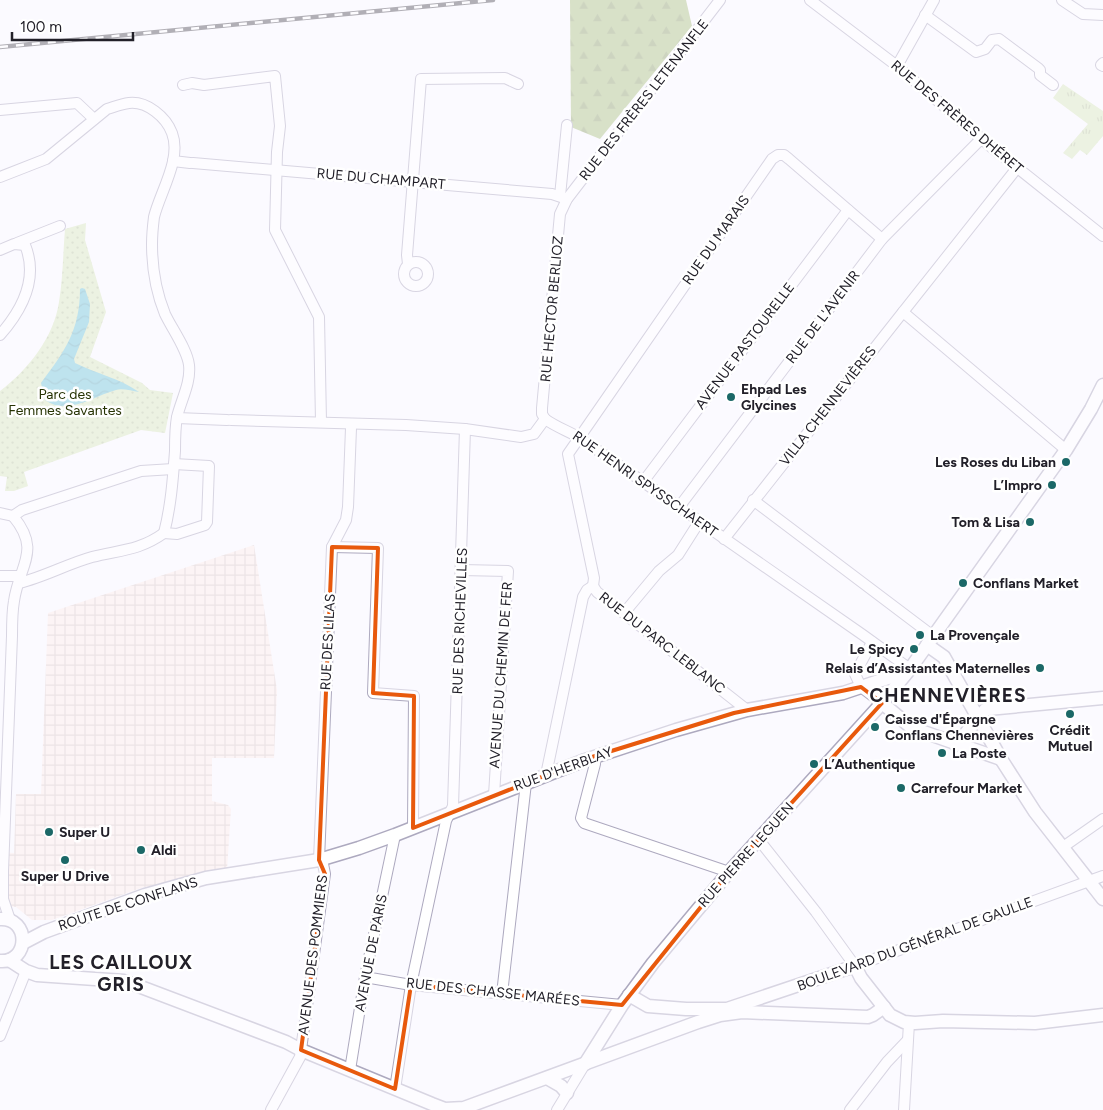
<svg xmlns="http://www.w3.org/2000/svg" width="1103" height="1110" viewBox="0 0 1103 1110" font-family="Figtree,sans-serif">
<defs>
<pattern id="industrial-grid" width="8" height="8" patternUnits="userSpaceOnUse" patternTransform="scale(1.25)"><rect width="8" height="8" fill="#fdede9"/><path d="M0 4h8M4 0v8" fill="none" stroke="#d9cbc8"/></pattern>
<pattern id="grass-tufts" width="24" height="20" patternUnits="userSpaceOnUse" patternTransform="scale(1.25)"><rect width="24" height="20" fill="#d9e8be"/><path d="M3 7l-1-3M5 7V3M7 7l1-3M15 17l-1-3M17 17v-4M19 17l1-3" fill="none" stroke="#bac7a3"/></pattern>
<pattern id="forest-firs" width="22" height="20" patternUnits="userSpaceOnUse" patternTransform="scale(1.25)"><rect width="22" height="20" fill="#aec386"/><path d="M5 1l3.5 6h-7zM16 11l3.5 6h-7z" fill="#95a774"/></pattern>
<pattern id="park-dots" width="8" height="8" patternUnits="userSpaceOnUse" patternTransform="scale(1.25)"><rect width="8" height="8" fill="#d9e8be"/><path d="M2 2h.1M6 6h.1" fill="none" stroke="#bac7a3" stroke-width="1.8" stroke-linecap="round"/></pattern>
<pattern id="water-waves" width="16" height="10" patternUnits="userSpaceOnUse" patternTransform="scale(1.25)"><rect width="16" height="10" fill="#73c7da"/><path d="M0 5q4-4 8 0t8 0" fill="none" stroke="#63abbb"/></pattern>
</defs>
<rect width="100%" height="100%" fill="#fbfaff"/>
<path fill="url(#industrial-grid)" d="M 254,545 L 277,690 L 274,758 L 212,758 L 212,801 L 228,805 L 231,809 L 227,870 L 158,886 L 144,887 L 52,920 L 32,920 L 16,907 L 0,906 L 0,852 L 14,853 L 16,794 L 41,794 L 48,613 Z"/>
<path fill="url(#grass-tufts)" d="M 1063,84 L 1103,111 L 1103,136 L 1087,155 L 1080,150 L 1072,159 L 1063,153 L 1088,124 L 1053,98 Z"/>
<path fill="url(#forest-firs)" d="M 570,0 L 686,0 L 692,26 L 600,139 L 571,127 Z"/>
<path fill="url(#park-dots)" d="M 86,223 L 85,240 L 106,312 L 90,357 L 142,383 L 150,390 L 173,393 L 165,433 L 141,430 L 24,472 L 28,486 L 14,491 L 5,491 L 7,477 L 0,476 L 0,391 C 28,370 54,337 59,302 C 63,278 63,253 65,229 Z"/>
<path fill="url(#water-waves)" d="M 82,288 L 85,289 L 90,304 L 89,322 L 74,359 L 75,363 C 97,374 119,378 139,392 C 132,391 122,388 116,390 C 94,396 67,416 45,400 L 41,383 C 64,352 80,331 80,289 Z"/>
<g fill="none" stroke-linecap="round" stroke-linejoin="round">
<g stroke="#ada9bf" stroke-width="12">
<g id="minor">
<path d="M 810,0 L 897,66 L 990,146 L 1103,236"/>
<path d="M 1062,0 L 1083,14 L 1103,15"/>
<path d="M 925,15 L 976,52 L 985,49 L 992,40 L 999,39 L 1038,68 L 1040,70 L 1040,75 L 1053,85"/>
<path d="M 1103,63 L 1101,65 L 1103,66"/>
<path d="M 897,66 L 934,0"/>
<path d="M 183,85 L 192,83 L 204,85 L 275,76 L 280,126 L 277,152 L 275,230 L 319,317 L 321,422"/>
<path d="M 0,110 L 77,103 L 94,119"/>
<path d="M 173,161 L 190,163"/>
<path d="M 193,163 L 552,194 L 567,199"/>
<path d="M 0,177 L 46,159 L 107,109 C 114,107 121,104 129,103 C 147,101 166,117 172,133 C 182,159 160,192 154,217 C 153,225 152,235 152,244 C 152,267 156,292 165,314 C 172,329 187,349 189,365 C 191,383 181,400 177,417 C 175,428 175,440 175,451 C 173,478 171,506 164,533"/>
<path d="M 560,196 L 567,125"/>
<path d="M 17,243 L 60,226"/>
<path d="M 0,250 L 14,244 L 25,245 C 39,279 22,310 0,335"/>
<circle cx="416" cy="274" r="12"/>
<path d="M 408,264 L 407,255 L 421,79 L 505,78 L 518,84"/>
<path d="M 903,312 L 1017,168"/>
<path d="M 177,418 L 227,420"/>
<path d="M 545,419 L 542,414 L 542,408 L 560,214 L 567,199 L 720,0"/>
<path d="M 545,419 C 556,427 568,431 580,438 L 863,635 L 910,669"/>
<path d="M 231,420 L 406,425 L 465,429 L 521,437 L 534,434 L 545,419"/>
<path d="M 643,482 L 848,210"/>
<path d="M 753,500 L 933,636"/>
<path d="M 679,507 L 882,239 L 981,139"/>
<path d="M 0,513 L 13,516"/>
<path d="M 13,516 L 22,510 L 141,471 L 173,469"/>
<path d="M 164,533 L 177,534 L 205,525 L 207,522 L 209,466 L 174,464"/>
<path d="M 724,539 L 903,312 L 1066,450"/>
<path d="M 332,547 L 378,548 L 373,693 L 414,696 L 413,828"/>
<path d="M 461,570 L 508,571 L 494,795"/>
<path d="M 0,576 L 21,576"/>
<path d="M 19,583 C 44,577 67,564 92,557 C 119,550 139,551 164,533"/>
<path d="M 593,586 L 594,578 L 568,454 L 772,159 L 778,155 L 784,155 L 789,159 L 882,239"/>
<path d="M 593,586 L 597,592 L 747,710"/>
<path d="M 624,613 L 659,571 L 678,555 L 699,522"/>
<path d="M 872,642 L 855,674 L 861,687 L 882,703"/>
<path d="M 592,757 L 595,764 L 581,818 L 584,823 L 729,872"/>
<path d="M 546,775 L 583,597 L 587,590 L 593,586"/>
<path d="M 759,840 L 816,912 L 855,966 L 1103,876"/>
<path d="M 1063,847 L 1103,819"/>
<path d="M 319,860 L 332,547 L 346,520 L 348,507 L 351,428"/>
<path d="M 10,920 L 3,899 L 3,871 L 12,636 C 12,624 12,612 14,601 C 19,565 42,551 13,516"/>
<path d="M 365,977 L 411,985 L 622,1005"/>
<path d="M 502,994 L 526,783"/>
<path d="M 0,1036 L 26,971"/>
<path d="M 350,1070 L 365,977 L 395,835"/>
<path d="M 395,1089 L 411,985 L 446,821 L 453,806 L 465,429"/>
<path d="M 271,1110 L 300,1057 L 325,874 L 322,859"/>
<path d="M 557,1110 L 585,1064"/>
<path d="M 850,1110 L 887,1062 L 907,1041"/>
<path d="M 904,1110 L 909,1023"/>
</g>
</g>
<g stroke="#ada9bf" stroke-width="15">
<g id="major">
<path d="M 927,645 L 944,657 L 1001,759 L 1035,812 L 1103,899"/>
<path d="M 882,703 L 912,728 L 1001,759"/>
<path d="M 956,745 L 985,710 L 988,709 L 1103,698"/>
<path d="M 0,919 C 30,917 30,963 0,961"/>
<path d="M 23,943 L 44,932 L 145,895 L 206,878 L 319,860 L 359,848 L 395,835 L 585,760 L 676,730 L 747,710 L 843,693 L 891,677 L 901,679"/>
<path d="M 9,960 L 26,971 L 37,975 L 124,981 L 133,984 L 286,1042 L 301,1050 L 432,1104 L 445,1109 L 464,1108 L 698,1022 L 720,1015 L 742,1012 L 868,1017 L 873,1015 L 884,1007"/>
<path d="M 629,995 L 648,1006 L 686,1009 L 727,1009 L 855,966 L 861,978 L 890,1015 L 904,1022 L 915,1023 L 943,1021 L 1035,1023 L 1103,1015"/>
<path d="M 585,1064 L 622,1005 L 653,963 L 729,872 L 882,703 L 910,669 L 1066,450 L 1091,409 L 1103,385"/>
<path d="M 547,1078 L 561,1086 L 567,1093"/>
</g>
</g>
<use href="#minor" stroke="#fff" stroke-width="10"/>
<use href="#major" stroke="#fff" stroke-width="12"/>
<g stroke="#58565e" stroke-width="4.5">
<path id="rail" d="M 0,47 L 493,0"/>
</g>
<use href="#rail" stroke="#fff" stroke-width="2.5" stroke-dasharray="8" stroke-linecap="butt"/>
</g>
<path d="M0 0H1103V1110H0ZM 332,547 L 378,548 L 373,693 L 414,696 L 413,828 L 592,757 L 734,713 L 861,687 L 882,703 L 729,872 L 622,1005 L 411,985 L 395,1089 L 301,1050 L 325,874 L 319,860 Z" fill="#fbfaff" fill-opacity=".55" fill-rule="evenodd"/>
<path fill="none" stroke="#e8590c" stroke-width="4" stroke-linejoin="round" d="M 332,547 L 378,548 L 373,693 L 414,696 L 413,828 L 592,757 L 734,713 L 861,687 L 882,703 L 729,872 L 622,1005 L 411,985 L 395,1089 L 301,1050 L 325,874 L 319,860 Z"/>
<g fill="#1b6867" stroke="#fff" stroke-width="2">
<circle cx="731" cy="397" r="5"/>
<circle cx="1066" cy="462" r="5"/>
<circle cx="1052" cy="485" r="5"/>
<circle cx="1030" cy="522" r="5"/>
<circle cx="963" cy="583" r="5"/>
<circle cx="920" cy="635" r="5"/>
<circle cx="914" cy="649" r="5"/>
<circle cx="1040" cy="668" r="5"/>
<circle cx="1070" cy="714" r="5"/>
<circle cx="875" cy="727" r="5"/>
<circle cx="942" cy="753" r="5"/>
<circle cx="814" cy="764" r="5"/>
<circle cx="901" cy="788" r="5"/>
<circle cx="49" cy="832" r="5"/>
<circle cx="141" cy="850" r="5"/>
<circle cx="65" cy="860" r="5"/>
</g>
<g text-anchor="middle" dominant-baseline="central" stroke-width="5" stroke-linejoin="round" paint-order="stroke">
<g font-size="14" fill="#222029" stroke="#fff">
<text transform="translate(644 100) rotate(-52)">RUE DES FRÈRES LETENANFLE</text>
<text transform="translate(957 117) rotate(40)">RUE DES FRÈRES DHÉRET</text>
<text transform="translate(381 179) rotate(5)">RUE DU CHAMPART</text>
<text transform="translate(716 240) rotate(-55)">RUE DU MARAIS</text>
<text transform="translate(552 309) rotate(-85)">RUE HECTOR BERLIOZ</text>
<text transform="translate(823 317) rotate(-53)">RUE DE L'AVENIR</text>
<text transform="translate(745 346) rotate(-53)">AVENUE PASTOURELLE</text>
<text transform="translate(828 406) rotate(-52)">VILLA CHENNEVIÈRES</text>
<text transform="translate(645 484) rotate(35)">RUE HENRI SPYSSCHAERT</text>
<text transform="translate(460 621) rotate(-88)">RUE DES RICHEVILLES</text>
<text transform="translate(328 642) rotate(-87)">RUE DES LILAS</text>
<text transform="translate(662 643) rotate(38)">RUE DU PARC LEBLANC</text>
<text transform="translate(501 675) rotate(-86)">AVENUE DU CHEMIN DE FER</text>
<text transform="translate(563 769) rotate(-20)">RUE D'HERBLAY</text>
<text transform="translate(746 855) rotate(-48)">RUE PIERRE LEGUEN</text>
<text transform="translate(128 904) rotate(-18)">ROUTE DE CONFLANS</text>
<text transform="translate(915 944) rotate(-20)">BOULEVARD DU GÉNÉRAL DE GAULLE</text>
<text transform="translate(371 953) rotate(-79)">AVENUE DE PARIS</text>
<text transform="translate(313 955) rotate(-83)">AVENUE DES POMMIERS</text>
<text transform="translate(493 992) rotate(6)">RUE DES CHASSE MARÉES</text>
</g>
<g font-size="14" font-weight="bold" fill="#222029" stroke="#fff" text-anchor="start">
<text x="741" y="389">Ehpad Les<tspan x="741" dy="16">Glycines</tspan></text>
<text x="1056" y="462" text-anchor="end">Les Roses du Liban</text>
<text x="1042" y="485" text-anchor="end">L’Impro</text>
<text x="1020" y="522" text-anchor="end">Tom &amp; Lisa</text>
<text x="973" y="583">Conflans Market</text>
<text x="930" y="635">La Provençale</text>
<text x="904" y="649" text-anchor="end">Le Spicy</text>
<text x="1030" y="668" text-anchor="end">Relais d’Assistantes Maternelles</text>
<text x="885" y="719">Caisse d'Épargne<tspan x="885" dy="16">Conflans Chennevières</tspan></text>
<text x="1070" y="730" text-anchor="middle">Crédit<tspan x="1070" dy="16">Mutuel</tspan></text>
<text x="952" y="753">La Poste</text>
<text x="824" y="764">L’Authentique</text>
<text x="911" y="788">Carrefour Market</text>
<text x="59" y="832">Super U</text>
<text x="151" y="850">Aldi</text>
<text x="65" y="876" text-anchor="middle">Super U Drive</text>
</g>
<g font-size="14" fill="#273304" stroke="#fff">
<text x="65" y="394">Parc des<tspan x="65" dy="16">Femmes Savantes</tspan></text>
</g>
<g font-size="19" font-weight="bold" letter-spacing="1" fill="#222029" stroke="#fff">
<text x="948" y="695">CHENNEVIÈRES</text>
<text x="121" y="962">LES CAILLOUX<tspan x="121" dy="22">GRIS</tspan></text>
</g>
</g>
<path d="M12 32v8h121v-8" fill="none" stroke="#222029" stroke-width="2.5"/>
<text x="20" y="32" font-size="15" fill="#222029" stroke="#ffffff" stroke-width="4" paint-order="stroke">100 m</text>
</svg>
